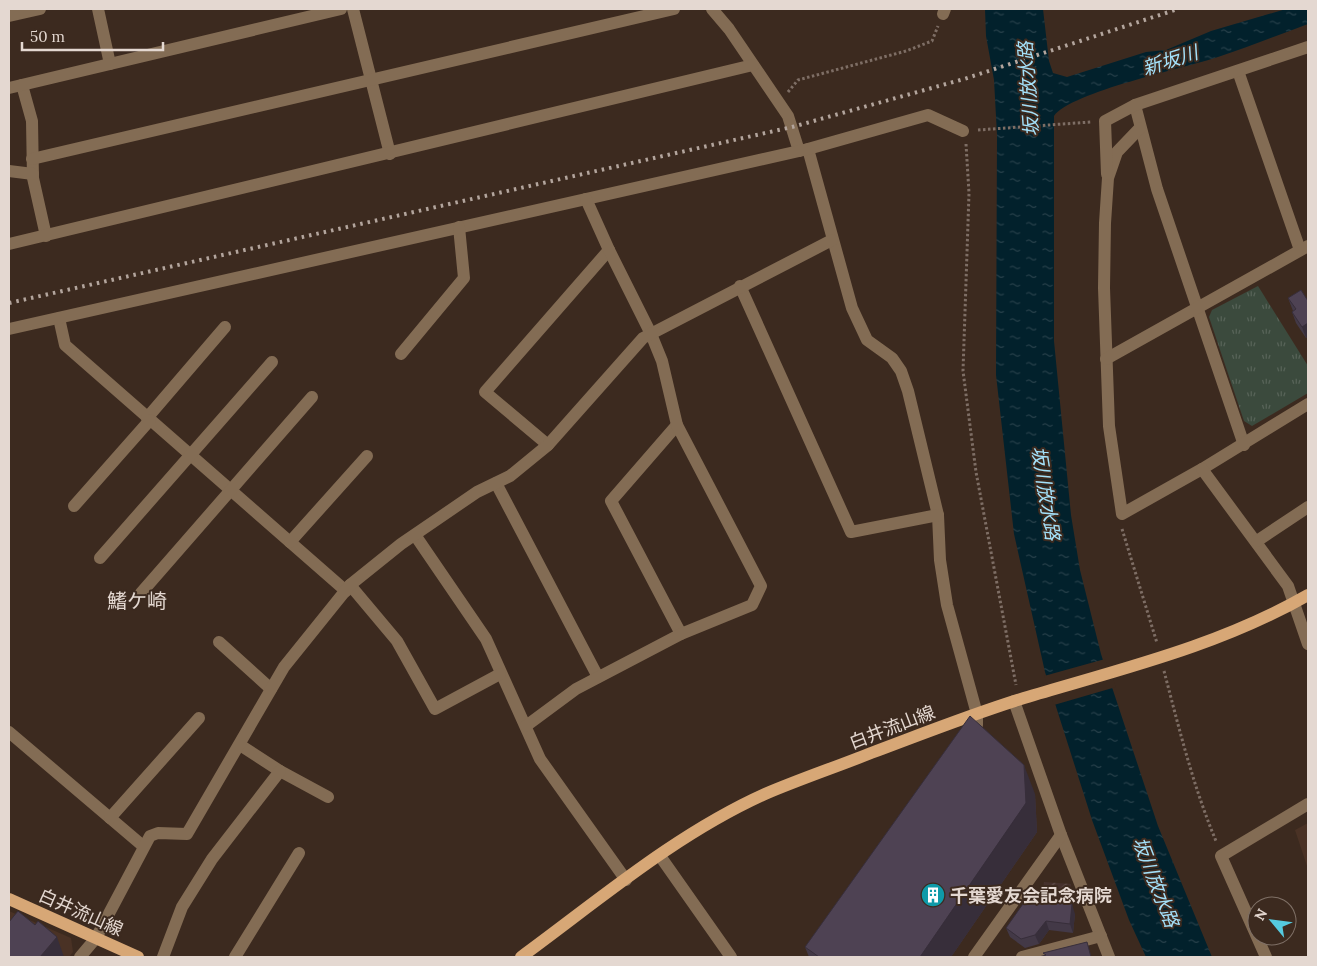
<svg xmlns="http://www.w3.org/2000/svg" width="1317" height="966" viewBox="0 0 1317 966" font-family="Lora,'Noto Sans JP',serif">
<defs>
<pattern id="industrial-furrows" width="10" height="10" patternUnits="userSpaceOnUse" patternTransform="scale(1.25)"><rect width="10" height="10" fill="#45312d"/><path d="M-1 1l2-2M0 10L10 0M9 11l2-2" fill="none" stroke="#604e4a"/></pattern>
<pattern id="park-tufts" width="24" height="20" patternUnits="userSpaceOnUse" patternTransform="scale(1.25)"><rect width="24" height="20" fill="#3b4a3d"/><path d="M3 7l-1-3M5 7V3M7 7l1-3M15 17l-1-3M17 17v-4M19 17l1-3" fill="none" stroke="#576358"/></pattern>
<pattern id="water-ripples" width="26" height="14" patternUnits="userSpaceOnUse" patternTransform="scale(1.25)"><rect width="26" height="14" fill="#02212c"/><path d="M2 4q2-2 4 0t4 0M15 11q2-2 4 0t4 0" fill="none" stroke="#27404a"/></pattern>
</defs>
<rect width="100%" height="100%" fill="#3c2a1f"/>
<g fill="#4a3225">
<path d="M 1308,823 L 1308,869 L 1295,830 Z"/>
<path d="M 9,911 L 71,938 L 73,952 L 69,957 L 9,957 Z"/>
</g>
<path fill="url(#industrial-furrows)" d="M 1044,882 L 1071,884 L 1068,911 L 1041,908 Z"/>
<path fill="url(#park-tufts)" d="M 1258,286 L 1308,366 L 1308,393 L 1252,426 L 1244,421 L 1209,317 L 1212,310 Z"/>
<path fill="url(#water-ripples)" d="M 985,9 L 1043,9 L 1049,61 L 1053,73 L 1067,77 L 1146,52 L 1166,50 L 1211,31 L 1286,9 L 1308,9 L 1308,24 C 1278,35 1249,47 1218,57 C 1185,68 1071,92 1054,116 L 1054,341 L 1071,515 L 1080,570 L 1101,654 L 1158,826 L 1212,957 L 1146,957 L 1129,920 L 1092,820 L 1045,672 L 1014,534 L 996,375 L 997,135 L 994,80 L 986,36 Z"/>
<path fill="#3c2a1f" d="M 1105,659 L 1116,687 L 1054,705 L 1044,676 Z"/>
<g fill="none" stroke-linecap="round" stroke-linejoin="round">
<g stroke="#7e6e65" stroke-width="3" stroke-dasharray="2.5 2.5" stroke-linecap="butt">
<path d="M 788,92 L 798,80 L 906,51 L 932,41 L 938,26"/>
<path d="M 978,130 L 1091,122"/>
<path d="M 966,144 L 969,193 L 963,371 L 976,472 L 1016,685"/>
<path d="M 1122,529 L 1157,643"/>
<path d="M 1164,671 C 1179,728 1193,786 1216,841"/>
</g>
<g stroke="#836c54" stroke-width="12">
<path d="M 98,9 L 110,64"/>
<path d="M 353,9 L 390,154"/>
<path d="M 712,9 L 729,29 L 788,116 L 799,151"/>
<path d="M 943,14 L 945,9"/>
<path d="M 9,16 L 40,9"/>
<path d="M 1238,71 L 1300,250"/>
<path d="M 22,85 L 32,121 L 33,178 L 46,236"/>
<path d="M 9,88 L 341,9"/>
<path d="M 1135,105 L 1157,189 L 1244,445"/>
<path d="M 1140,128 L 1117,152 L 1108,178 L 1105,223 L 1104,288 L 1109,426 L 1122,514 L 1202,469 L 1308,404"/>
<path d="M 808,149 L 852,308 L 867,340 L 892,358 L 901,371 L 908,391 L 938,515 L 940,560 L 947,605 L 977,714 L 977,725"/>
<path d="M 32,159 L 674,9"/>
<path d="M 9,171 L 33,174"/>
<path d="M 1107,174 L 1105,121 L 1135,105 L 1308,47"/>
<path d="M 9,244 L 753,65"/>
<path d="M 740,286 L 851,532 L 938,515"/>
<path d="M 59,318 L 65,345 L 346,591"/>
<path d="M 9,329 L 808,149 L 928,115 L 963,131"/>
<path d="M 401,354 L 464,278 L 459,227"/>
<path d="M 1106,359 L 1308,246"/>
<path d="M 147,418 L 225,327"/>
<path d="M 677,425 L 611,501 L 681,634"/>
<path d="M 548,445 L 485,392 L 609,250"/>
<path d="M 1202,469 L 1288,586 L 1308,644"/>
<path d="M 496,483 L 598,677"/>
<path d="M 74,506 L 150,420"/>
<path d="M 415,535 L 486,639 L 540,759 L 626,880"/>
<path d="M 1257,541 L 1308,507"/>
<path d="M 290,542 L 367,456"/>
<path d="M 100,558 L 272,362"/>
<path d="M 350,585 L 397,641 L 435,709 L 500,674"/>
<path d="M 141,593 L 312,397"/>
<path d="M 219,642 L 271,689"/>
<path d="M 1014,701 L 1061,835 L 1109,957"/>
<path d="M 526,726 L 576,689 L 681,634 L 752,605 L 761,586 L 677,425 L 662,361 L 651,334 L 609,250 L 586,199"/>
<path d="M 9,732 L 143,846"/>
<path d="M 240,745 L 280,771 L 328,797"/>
<path d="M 110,818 L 199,718"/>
<path d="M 660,856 L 731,957"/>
<path d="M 80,957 L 96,938 L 150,836 L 158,833 L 187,834 L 284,667 L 350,585 L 401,544 L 477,492 L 510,476 L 548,445 L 643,338 L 832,240"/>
<path d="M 163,957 L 182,907 L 212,859 L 280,771"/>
<path d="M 235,957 L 299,853"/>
<path d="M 974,957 L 1061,835"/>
<path d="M 1022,957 L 1101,936"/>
<path d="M 1266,957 L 1221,856 L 1308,804"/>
</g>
<g stroke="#d7a776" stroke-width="12">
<path d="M 9,899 L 138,957"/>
<path d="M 521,957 C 599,900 676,834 765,794 C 800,779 836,767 871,753 C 922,734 972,714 1024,698 C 1121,669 1219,646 1308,595"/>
</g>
<path stroke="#b3a59d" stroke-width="4" stroke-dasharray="2.5 5" stroke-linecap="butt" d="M 9,303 L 792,127 L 964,79 L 1178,9"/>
</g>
<g fill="#433947">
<path d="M 1288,298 L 1308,301 L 1308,336 L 1306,338 L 1296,323 L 1292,312 L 1293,311 Z"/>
<path d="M 1035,794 L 1037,832 L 951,957 L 809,957 L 805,947 Z"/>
<path d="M 1030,903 L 1075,914 L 1073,933 L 1049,930 L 1039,944 L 1025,948 L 1010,937 L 1006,928 Z"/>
</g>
<g fill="#372e3a">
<path d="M 1308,323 L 1308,336 L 1306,338 L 1302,327 Z"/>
<path d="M 1024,765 L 1035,794 L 1037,832 L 951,957 L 920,957 Z"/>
<path d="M 1072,904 L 1075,914 L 1073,933 L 1070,924 Z"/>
<path d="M 1046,921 L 1049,930 L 1039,944 L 1035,935 Z"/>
<path d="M 57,937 L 64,957 L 40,957 Z"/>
</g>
<g fill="#4e4253" stroke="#372e3a">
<path d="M 1301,290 L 1308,301 L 1308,323 L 1302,327 L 1292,312 L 1296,309 L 1288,298 Z"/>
<path d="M 970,716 L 1024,765 L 1026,803 L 920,957 L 819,957 L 805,947 Z"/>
<path d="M 1035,900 L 1072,904 L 1070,924 L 1046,921 L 1035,935 L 1021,939 L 1006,928 L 1025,901 L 1030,903 Z"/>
<path d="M 18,911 L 35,925 L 38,921 L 57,937 L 40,957 L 9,957 L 9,922 Z"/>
<path d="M 1087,942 L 1091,957 L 1039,957 L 1046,955 L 1043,953 Z"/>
</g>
<defs>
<g id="building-disc" transform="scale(1.25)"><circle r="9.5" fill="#0f9aa8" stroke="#3c2a1f"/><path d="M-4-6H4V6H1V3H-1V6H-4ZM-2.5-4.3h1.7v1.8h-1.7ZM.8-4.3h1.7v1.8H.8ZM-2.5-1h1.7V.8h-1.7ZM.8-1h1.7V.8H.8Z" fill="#fff"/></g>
</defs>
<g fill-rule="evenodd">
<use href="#building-disc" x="933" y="895"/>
</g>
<g text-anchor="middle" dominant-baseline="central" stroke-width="4" stroke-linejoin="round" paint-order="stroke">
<g font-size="18" fill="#e4d8d1" stroke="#3c2a1f">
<text transform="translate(892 727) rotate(-21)">白井流山線</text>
<text transform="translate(81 912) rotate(24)">白井流山線</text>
</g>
<g font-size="18" font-weight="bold" fill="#e4d8d1" stroke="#3c2a1f" text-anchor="start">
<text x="950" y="895">千葉愛友会記念病院</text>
</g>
<g font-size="19" font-style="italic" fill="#a4e1fa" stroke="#3c2a1f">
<text transform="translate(1170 60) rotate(-18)">新坂川</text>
<text transform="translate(1028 89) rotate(-94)">坂川放水路</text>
<text transform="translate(1046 493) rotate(81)">坂川放水路</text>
<text transform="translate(1156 882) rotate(69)">坂川放水路</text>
</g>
<g font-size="20" fill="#e4d8d1" stroke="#3c2a1f">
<text x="137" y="600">鰭ケ崎</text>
</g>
</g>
<rect width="1317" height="966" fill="none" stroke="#e4d8d1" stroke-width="20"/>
<g transform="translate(1272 921) rotate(299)"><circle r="24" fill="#3c2a1f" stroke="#7f7066"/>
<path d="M0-4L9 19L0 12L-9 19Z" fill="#55cadf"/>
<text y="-8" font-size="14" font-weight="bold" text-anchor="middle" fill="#e4d8d1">N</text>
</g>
<path d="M22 42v8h141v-8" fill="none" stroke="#e4d8d1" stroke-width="2.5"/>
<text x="30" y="42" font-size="15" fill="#e4d8d1" stroke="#3c2a1f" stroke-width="4" paint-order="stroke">50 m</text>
</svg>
